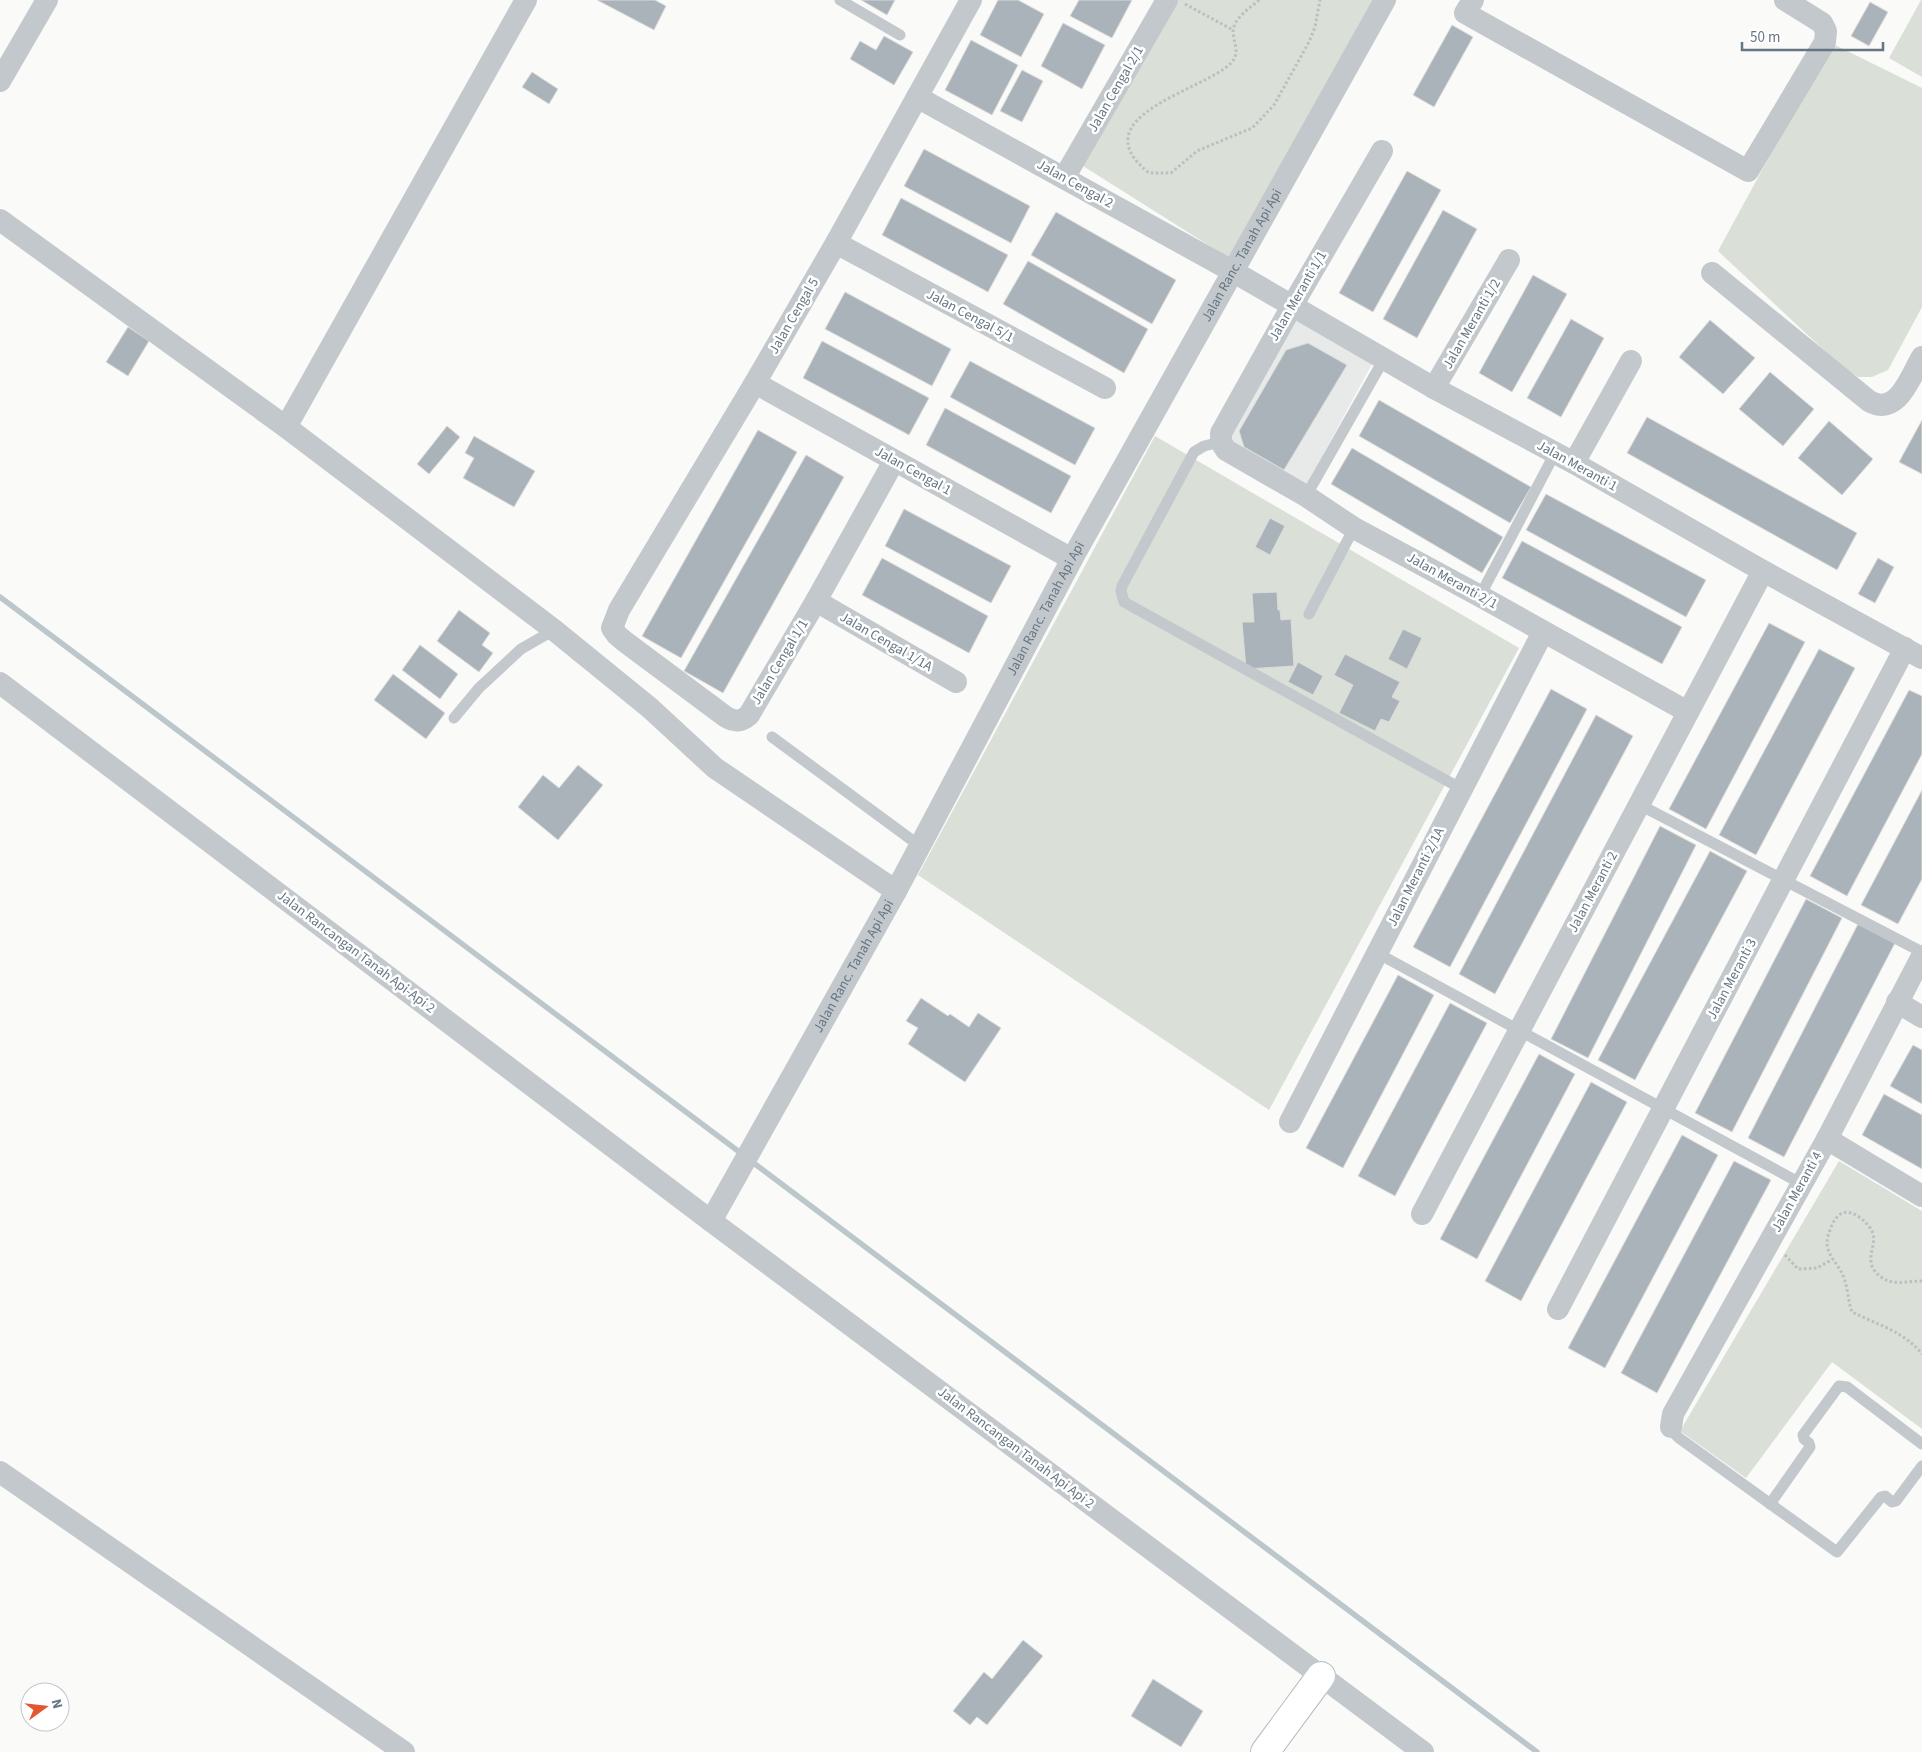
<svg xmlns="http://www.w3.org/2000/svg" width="1922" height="1752" viewBox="0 0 1922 1752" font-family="'Source Sans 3',sans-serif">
<rect width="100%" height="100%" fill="#fafaf8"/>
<path fill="#e8e9e9" d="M 1294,318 L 1373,362 L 1305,488 L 1225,444 Z"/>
<g fill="#dadfd7">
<path d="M 1177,0 L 1376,0 L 1232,260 L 1083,166 Z"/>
<path d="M 1921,0 L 1922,0 L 1922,77 L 1889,58 Z"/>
<path d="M 1831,43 L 1922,88 L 1922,307 L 1888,370 L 1872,377 L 1858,377 L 1842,367 L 1718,251 Z"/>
<path d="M 1155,436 L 1519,648 L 1269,1110 L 918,875 Z"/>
<path d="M 1839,1161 L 1922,1211 L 1922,1429 L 1832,1362 L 1746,1478 L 1680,1431 Z"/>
</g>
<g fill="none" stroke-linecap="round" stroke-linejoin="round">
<g stroke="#bbc7cb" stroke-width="5.5">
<path d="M 0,597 L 742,1154"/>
<path d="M 751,1161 L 1537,1752"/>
</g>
</g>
<g fill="#aab3b9" stroke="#dcdcda">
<path d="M 597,0 L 655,0 L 666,6 L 654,30 Z"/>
<path d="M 861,0 L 895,0 L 887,15 Z"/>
<path d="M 998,0 L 1018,0 L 1044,14 L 1021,57 L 980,35 Z"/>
<path d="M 1079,0 L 1132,0 L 1112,38 L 1070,16 Z"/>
<path d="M 1870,2 L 1888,12 L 1869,46 L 1851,36 Z"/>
<path d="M 1063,23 L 1105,45 L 1082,89 L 1041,66 Z"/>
<path d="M 1452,25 L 1473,37 L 1434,107 L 1413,95 Z"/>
<path d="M 884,36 L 913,52 L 894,85 L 850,59 L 860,41 L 876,50 Z"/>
<path d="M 971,40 L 1018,65 L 992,115 L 945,90 Z"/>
<path d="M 1022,70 L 1043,81 L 1022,122 L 1000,111 Z"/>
<path d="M 532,72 L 558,89 L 549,104 L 522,87 Z"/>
<path d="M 924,149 L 1030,206 L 1011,243 L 904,186 Z"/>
<path d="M 1407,171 L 1441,190 L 1373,312 L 1339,293 Z"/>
<path d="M 901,198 L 1008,255 L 988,292 L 882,235 Z"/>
<path d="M 1443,210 L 1477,229 L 1417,338 L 1383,319 Z"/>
<path d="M 1056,212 L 1176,280 L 1152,324 L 1031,255 Z"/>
<path d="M 1028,261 L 1148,329 L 1124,373 L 1003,304 Z"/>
<path d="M 1533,275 L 1567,294 L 1512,392 L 1479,373 Z"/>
<path d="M 845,292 L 951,349 L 932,386 L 825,329 Z"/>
<path d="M 1571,319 L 1604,338 L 1561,417 L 1527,398 Z"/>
<path d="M 1710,320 L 1755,358 L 1723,394 L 1679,357 Z"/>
<path d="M 128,327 L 149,341 L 128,376 L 106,362 Z"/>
<path d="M 822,341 L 929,398 L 909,435 L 803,378 Z"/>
<path d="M 1308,343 L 1347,365 L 1284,470 L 1244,447 L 1239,431 L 1286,350 Z"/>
<path d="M 970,361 L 1095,428 L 1075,465 L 950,397 Z"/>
<path d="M 1770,372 L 1814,409 L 1783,446 L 1739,409 Z"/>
<path d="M 1379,400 L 1531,487 L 1510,523 L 1359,436 Z"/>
<path d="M 945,408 L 1071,476 L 1051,513 L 926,445 Z"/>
<path d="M 1647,417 L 1857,533 L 1837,570 L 1627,453 Z"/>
<path d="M 1922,420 L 1922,474 L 1899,462 Z"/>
<path d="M 1829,421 L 1873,459 L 1842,495 L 1798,458 Z"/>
<path d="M 447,426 L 460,437 L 429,474 L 417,464 Z"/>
<path d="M 758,430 L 797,452 L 681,658 L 642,636 Z"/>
<path d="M 474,436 L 535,471 L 514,507 L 463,478 L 474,458 L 465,453 Z"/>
<path d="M 1352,448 L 1503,537 L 1482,573 L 1331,484 Z"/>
<path d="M 806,455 L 844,477 L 723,693 L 684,671 Z"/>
<path d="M 1546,494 L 1706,580 L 1686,617 L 1526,530 Z"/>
<path d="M 904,509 L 1011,566 L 991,603 L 885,546 Z"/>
<path d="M 1270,518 L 1285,526 L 1270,555 L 1255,547 Z"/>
<path d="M 1522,541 L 1682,627 L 1662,664 L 1502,578 Z"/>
<path d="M 882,558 L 988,616 L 969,653 L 862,595 Z"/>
<path d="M 1878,558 L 1894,567 L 1875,603 L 1858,594 Z"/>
<path d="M 1277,592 L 1278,610 L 1280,610 L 1281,620 L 1291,619 L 1294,666 L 1246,669 L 1242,622 L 1254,622 L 1252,593 Z"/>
<path d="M 459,610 L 490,633 L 482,645 L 493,653 L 479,672 L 437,641 Z"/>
<path d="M 1769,623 L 1805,642 L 1706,829 L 1669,809 Z"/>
<path d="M 1403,629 L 1422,638 L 1407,669 L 1388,659 Z"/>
<path d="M 420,645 L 458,674 L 440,699 L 402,670 Z"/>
<path d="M 1819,649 L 1855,668 L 1756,855 L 1719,835 Z"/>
<path d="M 1345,654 L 1400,682 L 1392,697 L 1400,701 L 1389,722 L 1381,719 L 1375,731 L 1339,713 L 1353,685 L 1334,675 Z"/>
<path d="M 1298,662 L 1323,676 L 1313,695 L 1288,682 Z"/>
<path d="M 393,674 L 445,713 L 426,739 L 374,700 Z"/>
<path d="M 1551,689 L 1587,709 L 1450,967 L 1413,947 Z"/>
<path d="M 1909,690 L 1922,696 L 1922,754 L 1847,896 L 1810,876 Z"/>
<path d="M 1596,715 L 1633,736 L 1495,994 L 1459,974 Z"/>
<path d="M 578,765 L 603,785 L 558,840 L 518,807 L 543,775 L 559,788 Z"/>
<path d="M 1922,790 L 1922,879 L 1898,924 L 1861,905 Z"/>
<path d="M 1660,826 L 1696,845 L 1588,1058 L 1551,1039 Z"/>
<path d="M 1710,851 L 1747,871 L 1635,1080 L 1598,1060 Z"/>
<path d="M 1806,899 L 1842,918 L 1732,1132 L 1695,1113 Z"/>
<path d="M 1858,924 L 1895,943 L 1784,1157 L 1748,1138 Z"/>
<path d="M 1398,975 L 1434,995 L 1343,1168 L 1306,1148 Z"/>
<path d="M 921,998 L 948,1016 L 950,1014 L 969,1027 L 978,1013 L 1001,1028 L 965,1082 L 908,1044 L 918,1028 L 906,1021 Z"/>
<path d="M 1450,1003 L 1487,1023 L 1395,1196 L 1358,1176 Z"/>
<path d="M 1913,1045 L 1922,1050 L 1922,1104 L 1890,1086 Z"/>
<path d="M 1539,1054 L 1575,1074 L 1477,1259 L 1440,1239 Z"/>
<path d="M 1591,1082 L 1627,1102 L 1521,1301 L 1485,1281 Z"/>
<path d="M 1884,1094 L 1922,1115 L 1922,1169 L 1862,1135 Z"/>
<path d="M 1682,1135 L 1718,1155 L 1605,1368 L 1568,1348 Z"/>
<path d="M 1734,1161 L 1771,1180 L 1657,1393 L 1621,1373 Z"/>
<path d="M 1023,1640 L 1043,1656 L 987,1725 L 977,1717 L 970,1725 L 953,1711 L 984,1672 L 992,1679 Z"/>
<path d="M 1153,1679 L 1203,1711 L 1181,1747 L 1131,1716 Z"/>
</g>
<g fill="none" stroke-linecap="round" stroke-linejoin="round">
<g stroke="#b3babf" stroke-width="30">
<path id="secondary" d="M 1265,1752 L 1321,1676"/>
</g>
<g stroke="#bbbfc2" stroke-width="3" stroke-dasharray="2.5 2.5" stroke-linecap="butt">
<path d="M 1259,0 C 1252,6 1239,15 1235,24 C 1228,37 1244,51 1230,64 C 1202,91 1079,117 1149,173 L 1171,173 L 1197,151 L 1252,128 L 1259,121 L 1274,105 L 1309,42 L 1315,27 L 1320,0"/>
<path d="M 1185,4 L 1233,30"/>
<path d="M 1785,1255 L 1798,1269 L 1817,1268 L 1833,1259"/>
<path d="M 1922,1281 C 1909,1281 1892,1286 1881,1277 C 1860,1261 1879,1246 1872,1231 C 1867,1221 1848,1205 1838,1216 C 1833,1221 1830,1229 1828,1236 C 1823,1254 1839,1263 1844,1278 C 1848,1289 1848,1301 1852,1312 C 1876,1324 1905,1332 1922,1354"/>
</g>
<g stroke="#c3c8cc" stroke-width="11">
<path d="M 840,0 L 900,35"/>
<path d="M 1221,442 L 1204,446 L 1194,452 L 1122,586 L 1121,591 L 1124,602 L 1462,789"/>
<path d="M 1306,496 L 1384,359"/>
<path d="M 1480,596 L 1555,453"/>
<path d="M 1309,614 L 1354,528"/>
<path d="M 454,718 L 479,688 L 521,649 L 554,630"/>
<path d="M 772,737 L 920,846"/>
<path d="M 1640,805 L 1922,952"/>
<path d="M 1377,953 L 1802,1184"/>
<path d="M 1671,1427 L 1674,1433 L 1679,1438 L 1837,1552 L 1881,1497 L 1885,1496 L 1892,1502 L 1896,1501 L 1922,1466"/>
<path d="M 1770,1504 L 1810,1447 L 1809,1443 L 1804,1439 L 1803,1435 L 1839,1386 L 1847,1387 L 1922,1444"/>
</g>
<g stroke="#c3c8cc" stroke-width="22">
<path d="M 1473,0 L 1465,13 L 1748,171 L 1825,42 L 1826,31 L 1822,23 L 1785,0"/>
<path d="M 0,81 L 47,0"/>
<path d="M 917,97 L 1234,272 L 1434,388 L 1574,463 L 1763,571 L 1922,658"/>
<path d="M 1382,151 L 1292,306 L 1221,433 L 1221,442 L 1226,450 L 1306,496 L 1354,528 L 1480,596 L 1688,712"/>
<path d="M 1064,178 L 1167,0"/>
<path d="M 0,220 L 286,427 L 554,630 L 650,708 L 715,768 L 896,891"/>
<path d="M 836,243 L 1105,388"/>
<path d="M 1712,273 L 1869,401 C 1898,417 1910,377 1922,357"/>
<path d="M 755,383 L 1072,559"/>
<path d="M 1434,388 L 1509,260"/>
<path d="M 286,427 L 526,0"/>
<path d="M 894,461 L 816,601 L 749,715 C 741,722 735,722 726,717 L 624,641 L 617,635 L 612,628 L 619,610 L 755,383 L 836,243 L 971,0"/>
<path d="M 1574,463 L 1631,361"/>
<path d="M 816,601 L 956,682"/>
<path d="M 0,683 L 711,1221 L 1423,1752"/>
<path d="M 1897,1002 L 1922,1017"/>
<path d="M 1290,1122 L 1543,632"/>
<path d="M 1827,1139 L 1922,1196"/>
<path d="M 1422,1214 L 1763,571"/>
<path id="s1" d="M 711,1221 L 896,891 L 1072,559 L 1385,0"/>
<path d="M 1558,1309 L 1905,648"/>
<path d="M 1671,1427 L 1673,1414 L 1827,1139 L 1922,956"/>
<path d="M 0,1472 L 404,1752"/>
</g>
<use href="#secondary" stroke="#fff" stroke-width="28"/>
</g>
<g text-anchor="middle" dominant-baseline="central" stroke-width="5" stroke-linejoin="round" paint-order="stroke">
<g font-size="14" fill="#657683" stroke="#fff">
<text transform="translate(1116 89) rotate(-60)">Jalan Cengal 2/1</text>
<text transform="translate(1075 184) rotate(29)">Jalan Cengal 2</text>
<text stroke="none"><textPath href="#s1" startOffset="1102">Jalan Ranc. Tanah Api Api</textPath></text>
<text transform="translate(1298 296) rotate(-60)">Jalan Meranti 1/1</text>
<text transform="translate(794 316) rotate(-60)">Jalan Cengal 5</text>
<text transform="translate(970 316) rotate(28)">Jalan Cengal 5/1</text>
<text transform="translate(1472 324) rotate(-60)">Jalan Meranti 1/2</text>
<text transform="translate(1577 466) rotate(29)">Jalan Meranti 1</text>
<text transform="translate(913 471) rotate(29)">Jalan Cengal 1</text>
<text transform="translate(1452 581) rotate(29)">Jalan Meranti 2/1</text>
<text stroke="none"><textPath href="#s1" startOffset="698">Jalan Ranc. Tanah Api Api</textPath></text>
<text transform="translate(886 642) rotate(30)">Jalan Cengal 1/1A</text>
<text transform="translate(780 662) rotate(-59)">Jalan Cengal 1/1</text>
<text transform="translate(1416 877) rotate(-63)">Jalan Meranti 2/1A</text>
<text transform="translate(1593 892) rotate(-62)">Jalan Meranti 2</text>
<text transform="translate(356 952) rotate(37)">Jalan Rancangan Tanah Api-Api 2</text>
<text stroke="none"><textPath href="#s1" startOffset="292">Jalan Ranc. Tanah Api Api</textPath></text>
<text transform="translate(1732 979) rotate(-62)">Jalan Meranti 3</text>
<text transform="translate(1797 1192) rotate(-61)">Jalan Meranti 4</text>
<text transform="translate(1016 1448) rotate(37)">Jalan Rancangan Tanah Api Api 2</text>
</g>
</g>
<g transform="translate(45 1707) rotate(75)"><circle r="24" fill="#ffffff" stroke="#c1c8cd"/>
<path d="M0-4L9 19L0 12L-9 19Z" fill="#e4572e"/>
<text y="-8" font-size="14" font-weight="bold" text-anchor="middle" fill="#657683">N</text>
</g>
<path d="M1742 42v8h141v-8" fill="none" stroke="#657683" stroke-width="2.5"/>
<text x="1750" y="42" font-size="15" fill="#657683" stroke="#ffffff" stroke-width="4" paint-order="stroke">50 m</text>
</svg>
